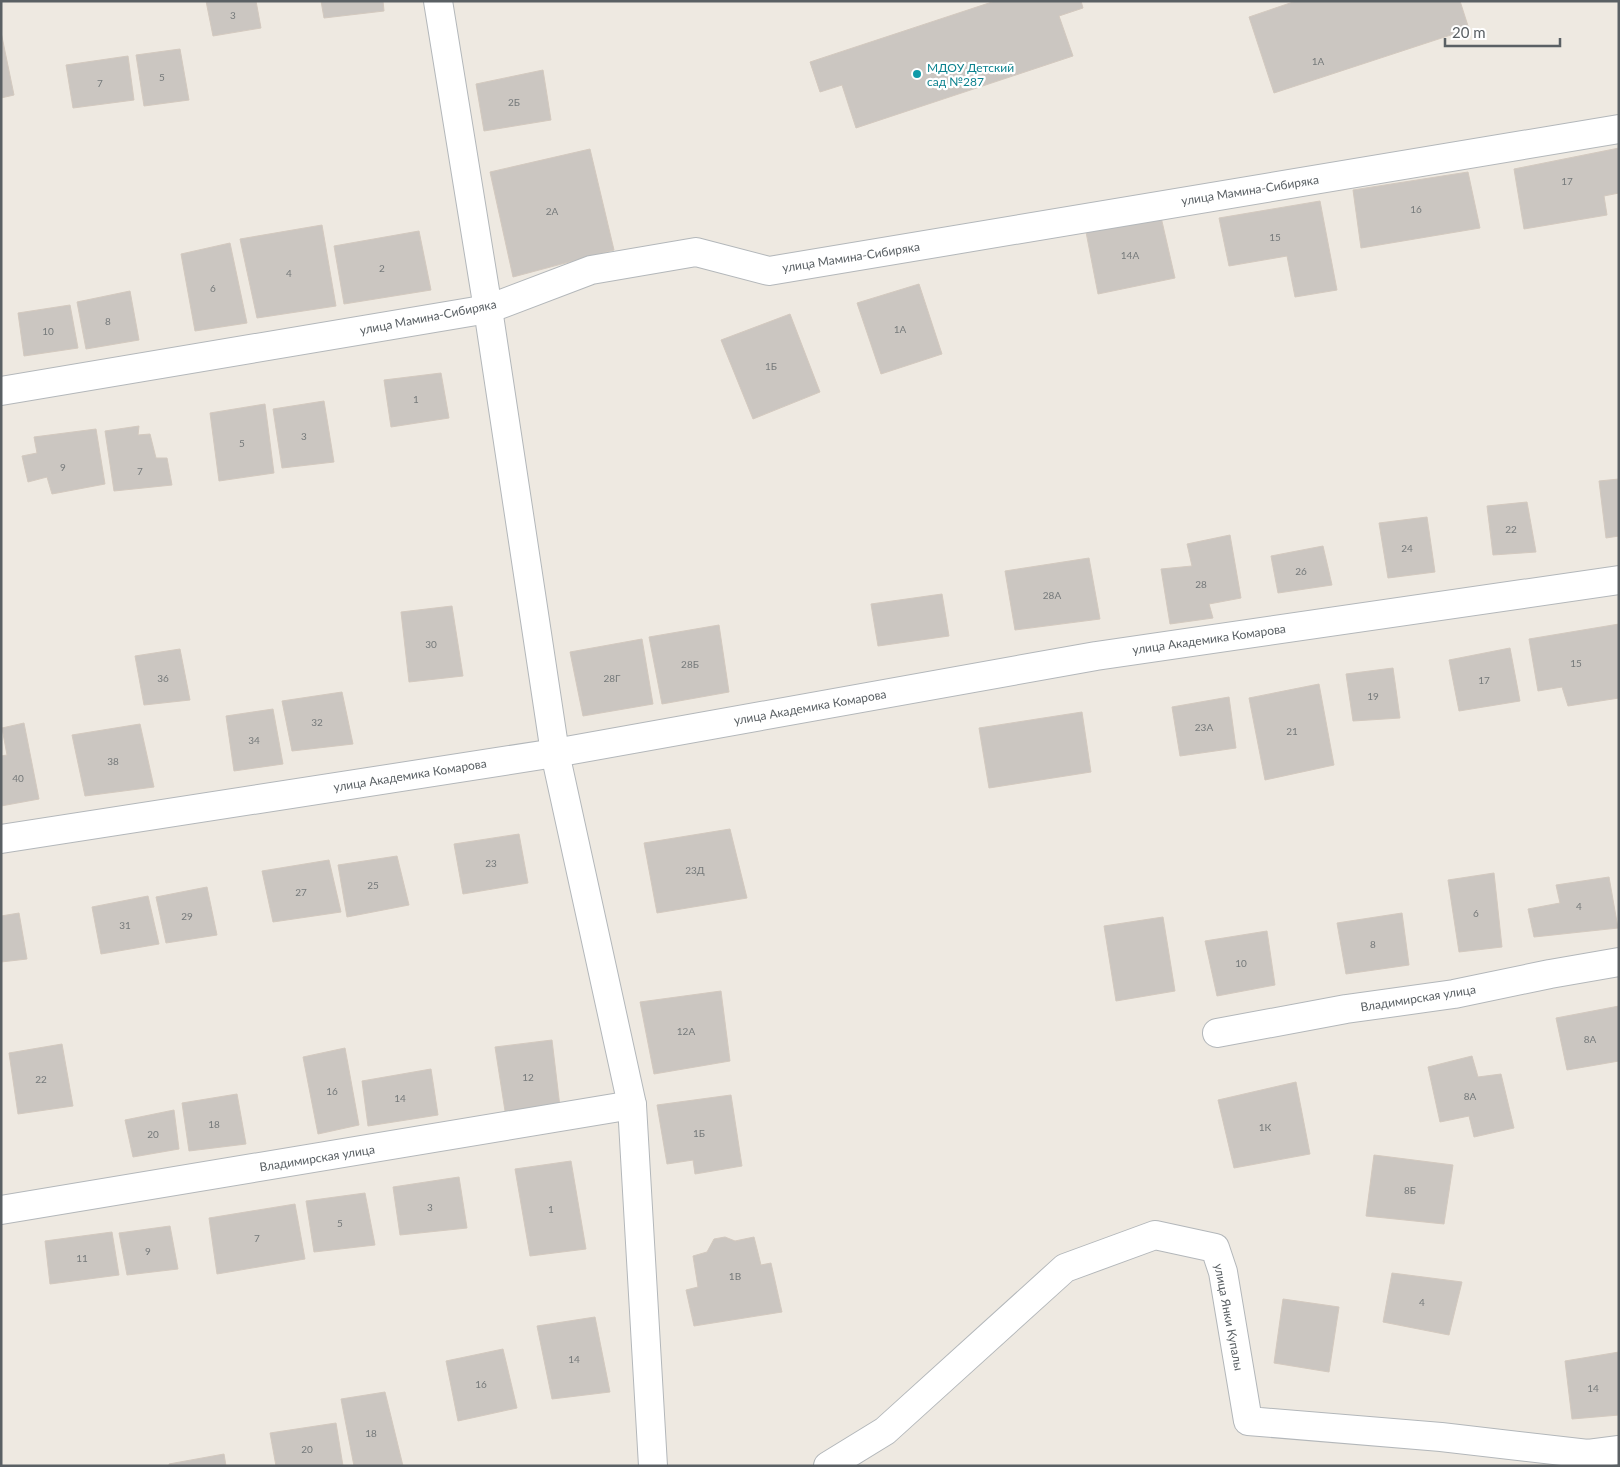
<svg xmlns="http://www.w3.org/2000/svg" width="1620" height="1467" viewBox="0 0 1620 1467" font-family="Lato,sans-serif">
<rect width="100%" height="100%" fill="#eee9e1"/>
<g fill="#cbc6c1" stroke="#d3c9bf">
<path d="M 206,1 L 256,1 L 261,28 L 213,36 Z"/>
<path d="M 321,1 L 383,1 L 384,11 L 324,18 Z"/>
<path d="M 995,1 L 1081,1 L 1083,8 L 1059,16 L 1073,56 L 856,128 L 842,85 L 820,92 L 810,62 Z"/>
<path d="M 1296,1 L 1460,1 L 1469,29 L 1274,93 L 1249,17 Z"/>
<path d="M 1,32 L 14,95 L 1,98 Z"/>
<path d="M 180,49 L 189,100 L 144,106 L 136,55 Z"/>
<path d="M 128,56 L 134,100 L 73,108 L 66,65 Z"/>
<path d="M 543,70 L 551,120 L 484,131 L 476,84 Z"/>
<path d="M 1619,148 L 1619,193 L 1604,196 L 1607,215 L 1524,229 L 1514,169 Z"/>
<path d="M 590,149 L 614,250 L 513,277 L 490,172 Z"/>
<path d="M 1468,172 L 1480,228 L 1361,248 L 1353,190 Z"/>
<path d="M 1320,201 L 1337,290 L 1295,297 L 1287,256 L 1229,266 L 1219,218 Z"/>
<path d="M 1161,217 L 1175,278 L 1098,294 L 1086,232 Z"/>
<path d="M 322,225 L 336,306 L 257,318 L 240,239 Z"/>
<path d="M 419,231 L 431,290 L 344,304 L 334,246 Z"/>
<path d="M 230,243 L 247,323 L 195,331 L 181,254 Z"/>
<path d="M 919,284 L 942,354 L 881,374 L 857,303 Z"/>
<path d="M 130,291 L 139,340 L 86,349 L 77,302 Z"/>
<path d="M 70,305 L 78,348 L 24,356 L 18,313 Z"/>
<path d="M 790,314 L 820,392 L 753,419 L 721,340 Z"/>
<path d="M 441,373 L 449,418 L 391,427 L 384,380 Z"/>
<path d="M 324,401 L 334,462 L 282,468 L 273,409 Z"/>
<path d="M 265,404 L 274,473 L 219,481 L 210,413 Z"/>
<path d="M 139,426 L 138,435 L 150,434 L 156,458 L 167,458 L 172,485 L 114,491 L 105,431 Z"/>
<path d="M 96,429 L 105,484 L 52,494 L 47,477 L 28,482 L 22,456 L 37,453 L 34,437 Z"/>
<path d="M 1619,479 L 1619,536 L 1606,538 L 1599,481 Z"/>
<path d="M 1527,502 L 1536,552 L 1493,555 L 1487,506 Z"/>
<path d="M 1427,517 L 1435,572 L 1388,578 L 1379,523 Z"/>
<path d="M 1230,535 L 1241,598 L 1209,604 L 1213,618 L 1170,624 L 1161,569 L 1192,566 L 1187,544 Z"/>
<path d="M 1323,546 L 1332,585 L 1278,593 L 1271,556 Z"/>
<path d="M 1089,558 L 1100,619 L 1015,630 L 1005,571 Z"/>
<path d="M 942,594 L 949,636 L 878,646 L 871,604 Z"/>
<path d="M 452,606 L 463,676 L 409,682 L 401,612 Z"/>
<path d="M 1619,624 L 1619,698 L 1568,706 L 1562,687 L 1538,691 L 1529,639 Z"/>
<path d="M 719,625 L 729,692 L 662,704 L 649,637 Z"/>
<path d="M 642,639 L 653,704 L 583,716 L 570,652 Z"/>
<path d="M 1510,648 L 1520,701 L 1459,711 L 1449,660 Z"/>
<path d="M 180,649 L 190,700 L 144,705 L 135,656 Z"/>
<path d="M 1393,668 L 1400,718 L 1353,721 L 1346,674 Z"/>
<path d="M 1319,684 L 1334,765 L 1265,780 L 1249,698 Z"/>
<path d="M 342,692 L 353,744 L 292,751 L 282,701 Z"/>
<path d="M 1229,697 L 1236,748 L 1180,756 L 1172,707 Z"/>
<path d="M 273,709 L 283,764 L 234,771 L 226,716 Z"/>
<path d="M 1082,712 L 1091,772 L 989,788 L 979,728 Z"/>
<path d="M 24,723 L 39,799 L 1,806 L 1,756 L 7,755 L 2,728 Z"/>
<path d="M 140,724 L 154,787 L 85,796 L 72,735 Z"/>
<path d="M 730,829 L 747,898 L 657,913 L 644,843 Z"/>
<path d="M 519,834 L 528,883 L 463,894 L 454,844 Z"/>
<path d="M 397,856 L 409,905 L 347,917 L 338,865 Z"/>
<path d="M 329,860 L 341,912 L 273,922 L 262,871 Z"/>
<path d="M 1494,873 L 1502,947 L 1459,952 L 1448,880 Z"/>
<path d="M 1609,877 L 1618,928 L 1534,937 L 1528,909 L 1560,903 L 1556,885 Z"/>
<path d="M 207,887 L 217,935 L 166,943 L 156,897 Z"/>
<path d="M 148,896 L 159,944 L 101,954 L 92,907 Z"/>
<path d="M 19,913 L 27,959 L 1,962 L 1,916 Z"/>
<path d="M 1402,913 L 1409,965 L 1346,974 L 1337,923 Z"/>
<path d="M 1163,917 L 1175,991 L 1116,1001 L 1104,926 Z"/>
<path d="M 1267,931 L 1275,985 L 1217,996 L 1205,941 Z"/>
<path d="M 721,991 L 730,1061 L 654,1074 L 640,1002 Z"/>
<path d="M 1619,1006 L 1619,1061 L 1567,1070 L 1556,1018 Z"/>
<path d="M 552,1040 L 560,1107 L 505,1111 L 495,1047 Z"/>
<path d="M 62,1044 L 73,1106 L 18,1114 L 9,1053 Z"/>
<path d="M 345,1048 L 359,1125 L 318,1134 L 303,1057 Z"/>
<path d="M 1472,1056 L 1478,1077 L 1501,1074 L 1514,1128 L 1474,1137 L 1469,1116 L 1440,1122 L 1428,1067 Z"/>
<path d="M 431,1069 L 438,1115 L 368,1126 L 362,1081 Z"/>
<path d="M 1296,1082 L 1310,1154 L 1234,1168 L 1218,1100 Z"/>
<path d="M 237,1094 L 246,1144 L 189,1151 L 182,1103 Z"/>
<path d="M 731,1095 L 742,1166 L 695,1174 L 693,1160 L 667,1164 L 657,1105 Z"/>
<path d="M 174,1110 L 179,1149 L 133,1157 L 125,1120 Z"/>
<path d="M 1374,1155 L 1453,1165 L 1444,1224 L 1366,1216 Z"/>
<path d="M 571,1161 L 586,1249 L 530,1256 L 515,1169 Z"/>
<path d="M 459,1177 L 467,1228 L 400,1235 L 393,1187 Z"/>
<path d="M 365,1193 L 375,1245 L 314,1252 L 306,1201 Z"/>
<path d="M 295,1204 L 305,1259 L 217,1274 L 209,1218 Z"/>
<path d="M 170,1226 L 178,1269 L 127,1275 L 119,1233 Z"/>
<path d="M 112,1232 L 119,1275 L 50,1284 L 45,1241 Z"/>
<path d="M 725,1237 L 735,1241 L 754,1237 L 761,1265 L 771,1263 L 782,1312 L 694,1326 L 686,1290 L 698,1287 L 693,1256 L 707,1252 L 714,1239 Z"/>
<path d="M 1392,1273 L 1462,1282 L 1449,1335 L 1383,1322 Z"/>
<path d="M 1283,1299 L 1339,1307 L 1329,1372 L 1274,1363 Z"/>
<path d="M 595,1317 L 610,1392 L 552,1399 L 537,1326 Z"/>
<path d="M 503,1349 L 517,1408 L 458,1421 L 446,1361 Z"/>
<path d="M 1619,1352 L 1619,1415 L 1572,1419 L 1565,1361 Z"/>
<path d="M 385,1392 L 403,1466 L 354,1466 L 341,1399 Z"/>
<path d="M 336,1423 L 343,1466 L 276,1466 L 270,1433 Z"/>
<path d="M 224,1454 L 226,1466 L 169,1466 L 169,1464 Z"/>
</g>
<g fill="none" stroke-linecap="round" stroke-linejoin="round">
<g stroke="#b3b7ba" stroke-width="30">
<g id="street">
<path d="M 438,1 L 488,309 L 555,753 L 632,1105 L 653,1466"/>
<path d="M 1,391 L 488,309 L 591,270 L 696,252 L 769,271 L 1619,129"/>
<path d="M 1,839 L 555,753 L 1096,656 L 1619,580"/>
<path d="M 1217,1033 L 1346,1009 L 1454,994 L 1550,974 L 1619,962"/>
<path d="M 1,1210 L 632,1105"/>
<path d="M 828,1466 L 885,1431 L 1065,1268 L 1155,1235 L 1215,1248 L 1223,1272 L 1248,1421 L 1441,1437 L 1588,1454 L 1619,1450"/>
</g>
</g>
<use href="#street" stroke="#fff" stroke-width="28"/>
</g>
<circle fill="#0f9aa8" stroke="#fff" stroke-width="2" cx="917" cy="74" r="5"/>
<g text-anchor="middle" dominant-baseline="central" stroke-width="4.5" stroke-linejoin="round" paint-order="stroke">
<g font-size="10" fill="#767a7b">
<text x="233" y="15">3</text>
<text x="1318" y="61">1А</text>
<text x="162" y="77">5</text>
<text x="100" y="83">7</text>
<text x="514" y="102">2Б</text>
<text x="1567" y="181">17</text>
<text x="1416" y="209">16</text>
<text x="552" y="211">2А</text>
<text x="1275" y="237">15</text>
<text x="1130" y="255">14А</text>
<text x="382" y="268">2</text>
<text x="289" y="273">4</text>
<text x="213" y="288">6</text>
<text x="108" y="321">8</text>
<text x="900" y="329">1А</text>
<text x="48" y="331">10</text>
<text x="771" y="366">1Б</text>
<text x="416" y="399">1</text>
<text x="304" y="436">3</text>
<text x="242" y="443">5</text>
<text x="63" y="467">9</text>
<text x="140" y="471">7</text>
<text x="1511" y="529">22</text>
<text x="1407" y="548">24</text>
<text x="1301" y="571">26</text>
<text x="1201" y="584">28</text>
<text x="1052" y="595">28А</text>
<text x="431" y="644">30</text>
<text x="1576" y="663">15</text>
<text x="690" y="664">28Б</text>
<text x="163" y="678">36</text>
<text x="612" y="678">28Г</text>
<text x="1484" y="680">17</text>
<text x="1373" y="696">19</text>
<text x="317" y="722">32</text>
<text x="1204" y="727">23А</text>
<text x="1292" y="731">21</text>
<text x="254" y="740">34</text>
<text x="113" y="761">38</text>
<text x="18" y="778">40</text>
<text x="491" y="863">23</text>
<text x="695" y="870">23Д</text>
<text x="373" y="885">25</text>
<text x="301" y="892">27</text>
<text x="1579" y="906">4</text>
<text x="1476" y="913">6</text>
<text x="187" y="916">29</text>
<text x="125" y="925">31</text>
<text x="1373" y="944">8</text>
<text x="1241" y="963">10</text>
<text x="686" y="1031">12А</text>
<text x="1590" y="1039">8А</text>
<text x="528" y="1077">12</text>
<text x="41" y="1079">22</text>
<text x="332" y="1091">16</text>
<text x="1470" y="1096">8А</text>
<text x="400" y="1098">14</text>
<text x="214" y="1124">18</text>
<text x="1265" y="1127">1К</text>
<text x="699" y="1133">1Б</text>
<text x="153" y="1134">20</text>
<text x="1410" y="1190">8Б</text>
<text x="430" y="1207">3</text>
<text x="551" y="1209">1</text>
<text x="340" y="1223">5</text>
<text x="257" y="1238">7</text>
<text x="148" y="1251">9</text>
<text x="82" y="1258">11</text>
<text x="735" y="1276">1В</text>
<text x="1422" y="1302">4</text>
<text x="574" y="1359">14</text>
<text x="481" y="1384">16</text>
<text x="1593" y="1388">14</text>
<text x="371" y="1433">18</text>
<text x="307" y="1449">20</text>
</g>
<g font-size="12" fill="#0d838f" stroke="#fff" text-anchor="start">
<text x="927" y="67">МДОУ Детский<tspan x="927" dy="14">сад №287</tspan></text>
</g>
<g font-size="12" fill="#5a6064" stroke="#fff">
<text transform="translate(1250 190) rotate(-9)">улица Мамина-Сибиряка</text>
<text transform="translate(851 257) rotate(-9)">улица Мамина-Сибиряка</text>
<text transform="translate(428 317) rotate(-11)">улица Мамина-Сибиряка</text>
<text transform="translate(1209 639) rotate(-8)">улица Академика Комарова</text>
<text transform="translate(810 707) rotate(-10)">улица Академика Комарова</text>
<text transform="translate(410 775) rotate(-9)">улица Академика Комарова</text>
<text transform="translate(1418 998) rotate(-9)">Владимирская улица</text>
<text transform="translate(317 1158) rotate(-9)">Владимирская улица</text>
<text transform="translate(1229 1317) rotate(79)">улица Янки Купалы</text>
</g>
</g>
<rect width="1620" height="1467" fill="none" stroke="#5a6064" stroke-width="5"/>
<path d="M1445 38v8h115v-8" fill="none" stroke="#5a6064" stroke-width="2.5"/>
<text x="1452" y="38" font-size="15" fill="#5a6064" stroke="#ffffff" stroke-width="4" paint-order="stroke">20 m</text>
</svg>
